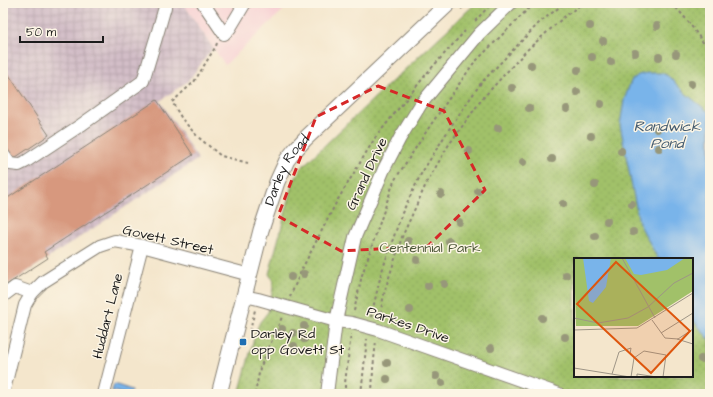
<svg xmlns="http://www.w3.org/2000/svg" width="713" height="397" viewBox="0 0 713 397" font-family="'Architects Daughter',sans-serif">
<defs>
<pattern id="industrial-grid" width="8" height="8" patternUnits="userSpaceOnUse"><rect width="8" height="8" fill="#d2bdc7"/><path d="M0 4h8M4 0v8" fill="none" stroke="#b4a2aa"/></pattern>
<pattern id="park-dots" width="8" height="8" patternUnits="userSpaceOnUse"><rect width="8" height="8" fill="#a1c169"/><path d="M2 2h.1M6 6h.1" fill="none" stroke="#8aa55a" stroke-width="1.8" stroke-linecap="round"/></pattern>
</defs>
<rect width="100%" height="100%" fill="#fcf5e5"/>
<filter id="ink" filterUnits="userSpaceOnUse"><feTurbulence type="fractalNoise" baseFrequency=".025" numOctaves="2"/><feDisplacementMap in="SourceGraphic" scale="8" xChannelSelector="R" yChannelSelector="G"/><feConvolveMatrix kernelMatrix="1 2 1 2 8 2 1 2 1" color-interpolation-filters="sRGB"/></filter>
<filter id="wash" filterUnits="userSpaceOnUse"><feTurbulence type="fractalNoise" baseFrequency=".012" numOctaves="4" result="noise"/><feDisplacementMap in="SourceGraphic" scale="16" xChannelSelector="R" yChannelSelector="G"/><feGaussianBlur stdDeviation="0.9" result="paint"/><feColorMatrix in="noise" values="0 0 0 0 0 0 0 0 0 0 0 0 0 0 0 0 0 1.4 0 .05"/><feComposite in="paint" operator="in"/></filter>
<g filter="url(#wash)">
<rect width="100%" height="100%" fill="#f4e6cc"/>
<path fill="#f7cfd3" d="M 183,3 L 291,3 L 225,65 Z"/>
<path fill="url(#industrial-grid)" d="M 3,3 L 183,3 L 213,48 L 188,81 L 160,101 L 198,159 L 3,288 Z"/>
<path fill="url(#park-dots)" stroke="#5e6e42" fill-rule="evenodd" d="M 476,3 L 710,3 L 710,394 L 239,394 L 256,331 L 260,322 L 268,312 L 273,288 L 273,280 L 269,274 L 294,181 L 301,168 L 369,103 ZM 575,259 L 692,259 L 692,376 L 575,376 Z"/>
<g fill="#79b4ea" stroke="#4a6883">
<path d="M 647,73 L 662,73 L 668,76 L 685,93 L 710,113 L 710,340 L 692,319 L 692,259 L 658,259 L 639,223 L 620,125 L 624,100 L 631,81 L 638,75 Z"/>
<path d="M 114,384 L 132,390 L 132,392 L 126,394 L 112,391 Z"/>
</g>
<g id="blocks">
<g fill="#d7987e">
<path d="M 3,66 L 49,135 L 13,159 L 3,144 Z"/>
<path d="M 157,100 L 193,155 L 44,252 L 48,258 L 3,287 L 3,201 Z"/>
</g>
</g>
</g>
<g filter="url(#ink)">
<use href="#blocks" fill-opacity="0" stroke="#888174" stroke-width="1"/>
<g fill="none" stroke-linecap="round" stroke-linejoin="round">
<g stroke="#888174" stroke-width="14">
<g id="minor">
<path d="M 203,3 L 224,34 L 230,28 L 245,3"/>
<path d="M 3,154 L 10,164 L 19,165 L 25,162 L 81,125 L 143,81 L 159,28 L 165,7 L 165,3"/>
<path d="M 3,296 L 15,287 L 32,293"/>
<path d="M 244,296 L 258,299 L 336,321 L 352,323 L 378,330 L 559,394"/>
<path d="M 3,394 L 25,305 L 32,293 L 43,282 L 100,246 L 115,241 L 142,246 L 250,275"/>
<path d="M 104,394 L 142,246"/>
<path d="M 327,394 L 336,321 L 355,237 L 384,169 L 400,138 L 421,104 L 479,34 L 511,3"/>
</g>
</g>
<g stroke="#888174" stroke-width="17">
<g id="major">
<path id="s1" d="M 219,394 L 261,230 L 277,182 L 287,160 L 295,150 L 305,139 L 449,3"/>
</g>
</g>
<g stroke="#888174" stroke-width="2" stroke-dasharray="3 3" stroke-linecap="butt">
<path d="M 672,3 L 687,20 L 710,52"/>
<path d="M 461,9 L 467,3"/>
<path d="M 475,21 L 492,3"/>
<path d="M 217,43 L 216,46 L 194,82 L 172,102 L 182,119 L 198,137 L 221,156 L 248,163"/>
<path d="M 290,297 L 302,269 L 337,201 L 375,138 L 428,72 L 465,31"/>
<path d="M 354,311 L 362,275 L 394,181 L 432,123 L 473,64 L 534,3"/>
<path d="M 371,317 L 381,274 L 402,213 L 421,174 L 451,126 L 481,83 L 540,22 L 565,3"/>
<path d="M 379,319 L 385,290 L 402,237 L 427,182 L 448,146 L 482,99 L 527,50 L 564,17 L 583,3"/>
<path d="M 250,331 L 255,310"/>
<path d="M 255,394 L 260,368 L 282,317"/>
<path d="M 345,394 L 345,383 L 351,334"/>
<path d="M 361,394 L 367,339"/>
<path d="M 372,394 L 373,369 L 376,341"/>
</g>
<use href="#minor" stroke="#fff" stroke-width="12"/>
<use href="#major" stroke="#fff" stroke-width="15"/>
</g>
<g fill="#97977a">
<circle cx="590" cy="26" r="4"/>
<circle cx="657" cy="26" r="4"/>
<circle cx="603" cy="41" r="4"/>
<circle cx="635" cy="53" r="4"/>
<circle cx="676" cy="54" r="4"/>
<circle cx="592" cy="57" r="4"/>
<circle cx="659" cy="57" r="4"/>
<circle cx="611" cy="62" r="4"/>
<circle cx="531" cy="65" r="4"/>
<circle cx="578" cy="70" r="4"/>
<circle cx="691" cy="84" r="4"/>
<circle cx="512" cy="88" r="4"/>
<circle cx="577" cy="92" r="4"/>
<circle cx="601" cy="104" r="4"/>
<circle cx="529" cy="108" r="4"/>
<circle cx="567" cy="109" r="4"/>
<circle cx="498" cy="128" r="4"/>
<circle cx="657" cy="129" r="4"/>
<circle cx="591" cy="136" r="4"/>
<circle cx="659" cy="148" r="4"/>
<circle cx="469" cy="151" r="4"/>
<circle cx="621" cy="151" r="4"/>
<circle cx="552" cy="159" r="4"/>
<circle cx="523" cy="162" r="4"/>
<circle cx="595" cy="185" r="4"/>
<circle cx="478" cy="191" r="4"/>
<circle cx="441" cy="194" r="4"/>
<circle cx="563" cy="204" r="4"/>
<circle cx="632" cy="204" r="4"/>
<circle cx="607" cy="221" r="4"/>
<circle cx="459" cy="222" r="4"/>
<circle cx="633" cy="232" r="4"/>
<circle cx="595" cy="236" r="4"/>
<circle cx="408" cy="241" r="4"/>
<circle cx="449" cy="241" r="4"/>
<circle cx="417" cy="260" r="4"/>
<circle cx="304" cy="274" r="4"/>
<circle cx="566" cy="275" r="4"/>
<circle cx="291" cy="277" r="4"/>
<circle cx="444" cy="284" r="4"/>
<circle cx="428" cy="286" r="4"/>
<circle cx="410" cy="310" r="4"/>
<circle cx="542" cy="318" r="4"/>
<circle cx="304" cy="326" r="4"/>
<circle cx="282" cy="329" r="4"/>
<circle cx="293" cy="333" r="4"/>
<circle cx="565" cy="337" r="4"/>
<circle cx="304" cy="339" r="4"/>
<circle cx="294" cy="346" r="4"/>
<circle cx="491" cy="348" r="4"/>
<circle cx="701" cy="359" r="4"/>
<circle cx="387" cy="363" r="4"/>
<circle cx="436" cy="376" r="4"/>
<circle cx="387" cy="379" r="4"/>
<circle cx="442" cy="383" r="4"/>
</g>
</g>
<path fill="none" stroke="#d62828" stroke-width="3" stroke-dasharray="8 5" stroke-linejoin="round" d="M 378,86 L 444,111 L 485,190 L 428,246 L 341,251 L 278,216 L 316,117 Z"/>
<rect fill="#1f6fb2" stroke="#fcf5e5" stroke-width="1.5" x="239" y="338" width="8" height="8" rx="2"/>
<g text-anchor="middle" dominant-baseline="central" stroke-width="3" stroke-linejoin="round" paint-order="stroke">
<g font-size="14" fill="#1c1c1c" stroke="#fcf5e5">
<text stroke="none"><textPath href="#s1" startOffset="235">Darley Road</textPath></text>
<text transform="translate(367 174) rotate(-65)">Grand Drive</text>
<text transform="translate(168 240) rotate(13)">Govett Street</text>
<text transform="translate(108 316) rotate(-76)">Huddart Lane</text>
<text transform="translate(408 325) rotate(19)">Parkes Drive</text>
</g>
<g font-size="14" fill="#4b5637" stroke="#fcf5e5">
<text x="430" y="248">Centennial Park</text>
</g>
<g font-size="14" fill="#1c1c1c" stroke="#fcf5e5" text-anchor="start">
<text x="251" y="334">Darley Rd<tspan x="251" dy="16">opp Govett St</tspan></text>
</g>
<g font-size="15" font-style="italic" fill="#41596e" stroke="#fcf5e5">
<text x="667" y="126">Randwick<tspan x="667" dy="17">Pond</tspan></text>
</g>
</g>
<g transform="translate(574 258)">
<rect width="119" height="119" fill="#f4e6cc"/>
<path d="M 0,0 L 119,0 L 119,33 L 64,68 L 2,68 Z" fill="#a1c169"/>
<path d="M 9,0 L 37,0 L 32,29 L 19,45 L 15,43 ZM 51,0 L 111,0 L 93,12 L 67,17 L 60,16 Z" fill="#79b4ea"/>
<path fill="none" stroke="#9e9586" stroke-width="1" d="M 48,0 L 81,60M 0,60 L 24,65 L 54,60 L 74,49 L 100,25 L 119,15M 78,62 L 91,80 L 104,81 L 119,71M 0,72 L 63,70 L 119,35M 87,75 L 119,55M 103,81 L 119,86M 0,110 L 56,119M 38,116 L 45,94 L 57,90 L 56,96M 57,119 L 60,100 L 70,93 L 92,97 L 89,119M 63,119 L 63,116 L 83,119"/>
<path fill="#de560d" fill-opacity="0.15" stroke="#de560d" stroke-width="2" d="M 42,4 L 116,73 L 77,115 L 3,46 Z"/>
<rect width="119" height="119" fill="none" stroke="#1c1c1c" stroke-width="2"/>
</g>
<rect width="713" height="397" fill="none" stroke="#fcf5e5" stroke-width="16"/>
<path d="M20 36v6h83v-6" fill="none" stroke="#1c1c1c" stroke-width="2"/>
<text x="26" y="36" font-size="12" fill="#1c1c1c" stroke="#fcf5e5" stroke-width="3" paint-order="stroke">50 m</text>
</svg>
